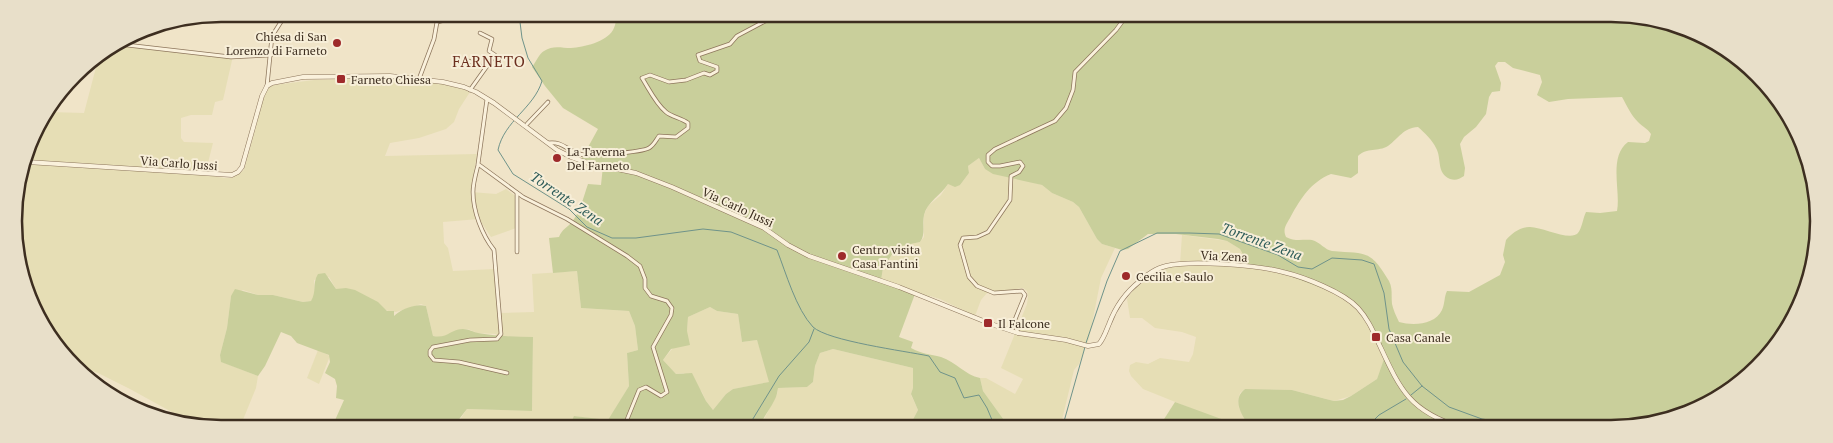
<svg xmlns="http://www.w3.org/2000/svg" width="1833" height="443" viewBox="0 0 1833 443" font-family="'PT Serif',serif">
<rect width="100%" height="100%" fill="#f0e4c8"/>
<g fill="#e6deb5">
<path d="M 116,46 L 233,56 L 223,100 L 215,102 L 212,115 L 191,115 L 181,118 L 181,138 L 184,142 L 213,143 L 205,175 L 225,178 L 232,178 L 244,170 L 264,97 L 268,88 L 274,85 L 314,80 L 399,78 L 451,84 L 470,92 L 459,109 L 454,122 L 446,129 L 419,138 L 390,143 L 385,156 L 477,154 L 471,192 L 496,194 L 506,189 L 517,197 L 516,228 L 491,237 L 479,219 L 443,222 L 444,243 L 448,248 L 453,271 L 495,269 L 499,313 L 534,312 L 532,274 L 577,271 L 581,308 L 629,311 L 635,326 L 638,350 L 627,353 L 629,386 L 608,421 L 575,416 L 569,427 L 455,427 L 467,409 L 532,411 L 533,337 L 505,338 L 495,334 L 477,333 L 468,329 L 460,329 L 442,338 L 433,336 L 426,306 L 421,304 L 396,312 L 388,311 L 342,289 L 336,289 L 329,277 L 314,280 L 315,295 L 311,301 L 303,302 L 273,295 L 258,295 L 243,290 L 231,296 L 227,328 L 220,355 L 222,362 L 258,376 L 256,388 L 240,427 L 199,427 L 130,389 L 98,373 L 78,366 L 57,348 L 25,288 L 14,208 L 35,129 L 40,124 L 47,124 L 49,112 L 84,113 L 99,56 Z"/>
<path d="M 979,158 L 985,169 L 1042,185 L 1052,193 L 1073,202 L 1079,207 L 1097,239 L 1102,244 L 1115,248 L 1101,278 L 1089,339 L 1079,364 L 1074,370 L 1061,424 L 1058,427 L 1009,427 L 983,391 L 980,378 L 986,378 L 1015,394 L 1023,379 L 1001,368 L 1027,304 L 1028,297 L 1027,291 L 1023,288 L 987,293 L 981,300 L 975,316 L 940,299 L 930,296 L 928,300 L 881,280 L 883,268 L 897,247 L 920,242 L 924,237 L 924,215 L 928,206 L 941,195 L 948,184 L 960,185 L 969,173 L 968,166 Z"/>
<path d="M 1182,235 L 1227,241 L 1240,249 L 1244,255 L 1277,271 L 1352,300 L 1363,313 L 1384,360 L 1377,379 L 1351,396 L 1334,401 L 1292,390 L 1245,389 L 1240,393 L 1238,400 L 1239,408 L 1250,427 L 1243,427 L 1215,418 L 1143,389 L 1131,376 L 1129,371 L 1130,365 L 1136,362 L 1148,364 L 1160,358 L 1189,362 L 1193,354 L 1196,337 L 1182,332 L 1155,328 L 1142,318 L 1130,318 L 1127,299 L 1134,289 L 1151,277 L 1169,267 L 1180,264 Z"/>
<path d="M 710,307 L 717,311 L 738,314 L 742,342 L 757,340 L 770,382 L 733,389 L 726,394 L 713,410 L 706,401 L 702,392 L 684,373 L 676,374 L 663,360 L 687,331 L 688,317 Z"/>
<path d="M 833,349 L 913,368 L 913,388 L 911,395 L 918,410 L 909,427 L 760,427 L 778,392 L 778,388 L 807,387 L 813,382 L 815,366 L 820,353 Z"/>
<path d="M 318,350 L 330,356 L 319,384 L 307,378 Z"/>
</g>
<g fill="#c9cf9b" fill-rule="evenodd">
<path d="M 617,14 L 1639,16 L 1716,42 L 1776,95 L 1812,168 L 1817,249 L 1798,314 L 1758,369 L 1703,408 L 1638,428 L 1452,427 L 1443,424 L 1442,427 L 1250,427 C 1242,415 1231,400 1245,389 L 1292,390 L 1326,399 L 1334,401 L 1343,400 L 1351,396 L 1377,379 L 1384,359 L 1370,326 L 1352,300 L 1277,271 L 1249,265 L 1240,249 L 1227,241 L 1218,239 L 1176,234 L 1148,234 L 1128,249 L 1122,250 L 1102,244 L 1097,239 L 1079,207 L 1073,202 L 1052,193 L 1042,185 L 993,174 L 985,169 L 979,158 L 968,166 L 969,173 L 960,185 L 955,187 L 948,184 C 941,195 927,202 924,215 C 922,225 926,234 920,242 L 897,247 L 883,268 L 881,280 L 915,294 L 899,337 L 913,342 L 911,348 C 922,354 930,354 941,357 C 956,362 965,375 980,378 L 983,391 L 1009,427 L 909,427 L 918,410 L 911,394 L 913,388 L 913,368 L 833,349 L 820,353 L 815,366 L 813,382 L 807,387 L 778,388 C 777,403 764,413 760,427 L 569,427 L 574,416 L 608,420 L 629,386 L 627,353 L 638,350 L 635,326 L 629,311 L 581,308 L 577,271 L 553,273 L 549,238 L 559,237 C 562,229 567,228 572,222 C 581,210 583,198 588,184 L 601,185 L 603,166 L 581,160 L 598,129 L 563,108 L 545,86 L 532,67 C 536,62 539,54 544,51 C 553,45 561,48 571,48 C 584,47 606,42 613,30 C 616,25 616,19 617,14 ZM 1498,62 L 1505,62 L 1513,68 L 1540,75 L 1542,82 L 1537,95 L 1549,102 L 1568,99 L 1622,97 C 1627,106 1631,115 1638,122 C 1643,127 1647,128 1651,134 L 1649,141 L 1645,143 L 1628,142 C 1608,157 1621,191 1617,211 L 1600,213 L 1586,212 C 1583,218 1582,228 1578,233 C 1570,242 1541,226 1529,227 C 1520,227 1511,234 1506,240 L 1503,255 L 1505,262 L 1500,275 L 1469,292 L 1447,291 C 1444,297 1445,303 1442,310 C 1435,325 1413,326 1399,322 C 1396,316 1393,309 1392,304 C 1391,295 1393,289 1389,281 C 1370,249 1366,254 1332,251 C 1325,250 1320,242 1312,240 C 1303,239 1295,242 1286,237 C 1282,228 1287,224 1291,216 C 1301,198 1311,182 1331,174 L 1351,178 L 1358,173 L 1358,156 C 1367,147 1378,152 1388,146 C 1399,138 1403,128 1418,127 C 1424,132 1433,141 1436,148 C 1442,158 1436,173 1450,179 C 1456,181 1459,179 1464,176 L 1465,168 L 1460,144 L 1464,137 L 1476,127 L 1486,114 L 1489,97 L 1492,92 L 1500,91 L 1501,83 L 1495,66 ZM 710,307 L 717,311 L 738,314 L 742,342 L 757,340 L 769,382 L 733,389 L 726,394 L 713,410 L 706,401 L 692,373 L 676,374 L 663,360 L 671,349 L 690,345 L 687,331 L 688,317 Z"/>
<path d="M 325,273 L 336,289 L 346,288 L 355,290 L 378,302 L 387,311 L 394,311 L 394,316 C 401,309 416,303 426,306 L 433,336 C 448,339 450,329 463,329 C 469,329 473,332 478,333 C 497,336 514,337 533,337 L 532,411 L 467,409 L 460,418 L 455,427 L 332,427 L 344,400 L 336,398 L 337,386 L 335,379 L 325,373 L 330,362 L 329,355 L 297,343 L 291,336 L 281,332 L 265,366 L 258,376 L 221,362 L 220,355 L 227,328 L 231,296 L 235,289 L 258,295 L 273,295 L 303,302 L 311,301 C 317,291 312,284 318,274 Z"/>
<path d="M 1175,402 L 1243,427 L 1159,427 Z"/>
</g>
<g fill="none" stroke-linecap="round" stroke-linejoin="round">
<g stroke="#6f938a" stroke-width="1">
<path d="M 390,14 L 399,16 L 432,14"/>
<path d="M 519,14 L 522,38 L 528,58 L 542,81 C 534,108 504,121 498,150 L 513,174 L 569,209 L 587,227 L 612,238 L 636,238 L 703,229 L 731,232 L 777,250 C 786,273 796,309 813,327 C 828,341 905,351 929,356 L 940,372 L 955,378 L 964,398 L 979,395 L 987,408 L 995,427"/>
<path d="M 1086,343 L 1107,281 L 1120,251 L 1157,233 L 1189,233 L 1219,234 L 1278,255 L 1298,267 L 1312,269 L 1332,258 L 1362,260 L 1374,264 L 1384,293 L 1389,329 L 1403,362 L 1422,386 L 1449,407 L 1482,419 L 1515,424 L 1520,427"/>
<path d="M 1411,395 L 1422,386"/>
<path d="M 748,427 L 779,376 L 809,342 L 814,329"/>
<path d="M 1058,427 L 1063,425 L 1085,347"/>
<path d="M 1367,427 L 1379,415 L 1406,399"/>
</g>
<g stroke="#8d765c" stroke-width="4.5">
<g id="minor">
<path d="M 118,44 L 231,57 L 271,55"/>
<path d="M 469,61 L 485,68"/>
<path d="M 419,79 L 434,39 L 437,22 L 469,14"/>
<path d="M 267,86 L 272,36 L 286,14"/>
<path d="M 470,90 L 495,55 L 489,51 L 492,39 L 480,33"/>
<path d="M 1774,93 L 1778,99"/>
<path d="M 487,99 L 478,164 L 523,197 L 567,219 L 627,256 L 640,266 L 645,279 L 645,288 L 651,296 L 667,301 L 672,308 L 671,315 L 653,347 L 667,392 L 661,396 L 646,387 L 639,390 L 624,427"/>
<path d="M 527,124 L 548,102"/>
<path d="M 548,143 C 563,141 566,150 580,154 C 589,157 642,152 649,148 C 654,145 656,140 659,136 L 676,137 L 688,128 L 688,123 C 681,118 672,117 666,112 C 656,104 649,89 642,78 L 650,75 L 669,82 L 686,80 L 704,73 L 710,75 L 717,71 L 717,67 L 700,61 L 698,55 L 730,44 L 737,36 L 769,19 L 770,14"/>
<path d="M 478,165 C 476,173 473,183 473,192 C 473,211 482,235 494,250 L 501,334 L 497,339 L 470,340 L 433,347 L 430,351 L 430,355 L 434,360 L 459,362 L 507,373"/>
<path d="M 517,252 L 517,193"/>
<path d="M 1018,333 L 1014,322 L 1025,295 L 1022,291 L 994,293 L 977,286 L 969,277 L 960,245 L 963,238 L 977,237 L 988,232 L 1010,200 L 1011,176 L 1019,172 L 1023,166 L 1020,162 L 1000,166 L 992,166 L 988,162 L 988,155 L 995,149 L 1055,121 L 1066,108 L 1073,90 L 1075,72 L 1116,30 L 1127,15"/>
</g>
</g>
<g stroke="#8d765c" stroke-width="5">
<path id="tertiary" d="M 27,162 L 232,175 L 238,172 L 242,167 L 262,96 L 267,86 L 272,83 L 303,77 L 390,76 L 443,82 L 464,87 L 476,92 L 494,103 L 557,150 L 571,157 L 588,163 L 636,173 L 672,187 L 764,228 L 788,245 L 809,256 L 899,287 L 991,324 L 1018,333 L 1066,340 L 1088,346 L 1099,344 C 1104,338 1106,331 1109,324 C 1115,308 1126,292 1140,281 C 1146,275 1157,268 1166,266 C 1191,260 1257,265 1283,272 C 1304,277 1343,292 1358,308 C 1368,319 1373,331 1379,344 C 1400,389 1409,411 1460,427"/>
</g>
<use href="#minor" stroke="#faf1dc" stroke-width="3"/>
<use href="#tertiary" stroke="#faf1dc" stroke-width="4"/>
</g>
<g fill="#9e2a2b" stroke="#f7eed8" stroke-width="2">
<circle cx="337" cy="43" r="5"/>
<rect x="336" y="74" width="10" height="10" rx="2.5"/>
<circle cx="557" cy="158" r="5"/>
<circle cx="842" cy="256" r="5"/>
<circle cx="1126" cy="276" r="5"/>
<rect x="983" y="318" width="10" height="10" rx="2.5"/>
<rect x="1371" y="332" width="10" height="10" rx="2.5"/>
</g>
<g text-anchor="middle" dominant-baseline="central" stroke-width="4" stroke-linejoin="round" paint-order="stroke">
<g font-size="12" fill="#3d2e20" stroke="#f7eed8" text-anchor="start">
<text x="327" y="36" text-anchor="end">Chiesa di San<tspan x="327" dy="14">Lorenzo di Farneto</tspan></text>
<text x="351" y="79">Farneto Chiesa</text>
<text x="567" y="151">La Taverna<tspan x="567" dy="14">Del Farneto</tspan></text>
<text x="852" y="249">Centro visita<tspan x="852" dy="14">Casa Fantini</tspan></text>
<text x="1136" y="276">Cecilia e Saulo</text>
<text x="998" y="323">Il Falcone</text>
<text x="1386" y="337">Casa Canale</text>
</g>
<g font-size="12" fill="#3d2e20" stroke="#f7eed8">
<text transform="translate(179 163) rotate(4)">Via Carlo Jussi</text>
<text transform="translate(738 207) rotate(25)">Via Carlo Jussi</text>
<text transform="translate(1224 256) rotate(3)">Via Zena</text>
</g>
<g font-size="14" font-style="italic" fill="#2f5d5a" stroke="#f7eed8">
<text transform="translate(567 198) rotate(34)">Torrente Zena</text>
<text transform="translate(1262 241) rotate(20)">Torrente Zena</text>
</g>
<g font-size="15" letter-spacing="1" fill="#6b2e1e" stroke="#f7eed8">
<text x="489" y="61">FARNETO</text>
</g>
</g>
<path d="M0 0H1833V443H0ZM221 22H1611A199 199 0 0 1 1810 221V221A199 199 0 0 1 1611 420H221A199 199 0 0 1 22 221V221A199 199 0 0 1 221 22Z" fill="#e8dfc9" fill-rule="evenodd"/>
<path fill="none" stroke="#3d2e20" stroke-width="2.5" d="M221 22H1611A199 199 0 0 1 1810 221V221A199 199 0 0 1 1611 420H221A199 199 0 0 1 22 221V221A199 199 0 0 1 221 22Z"/>
</svg>
